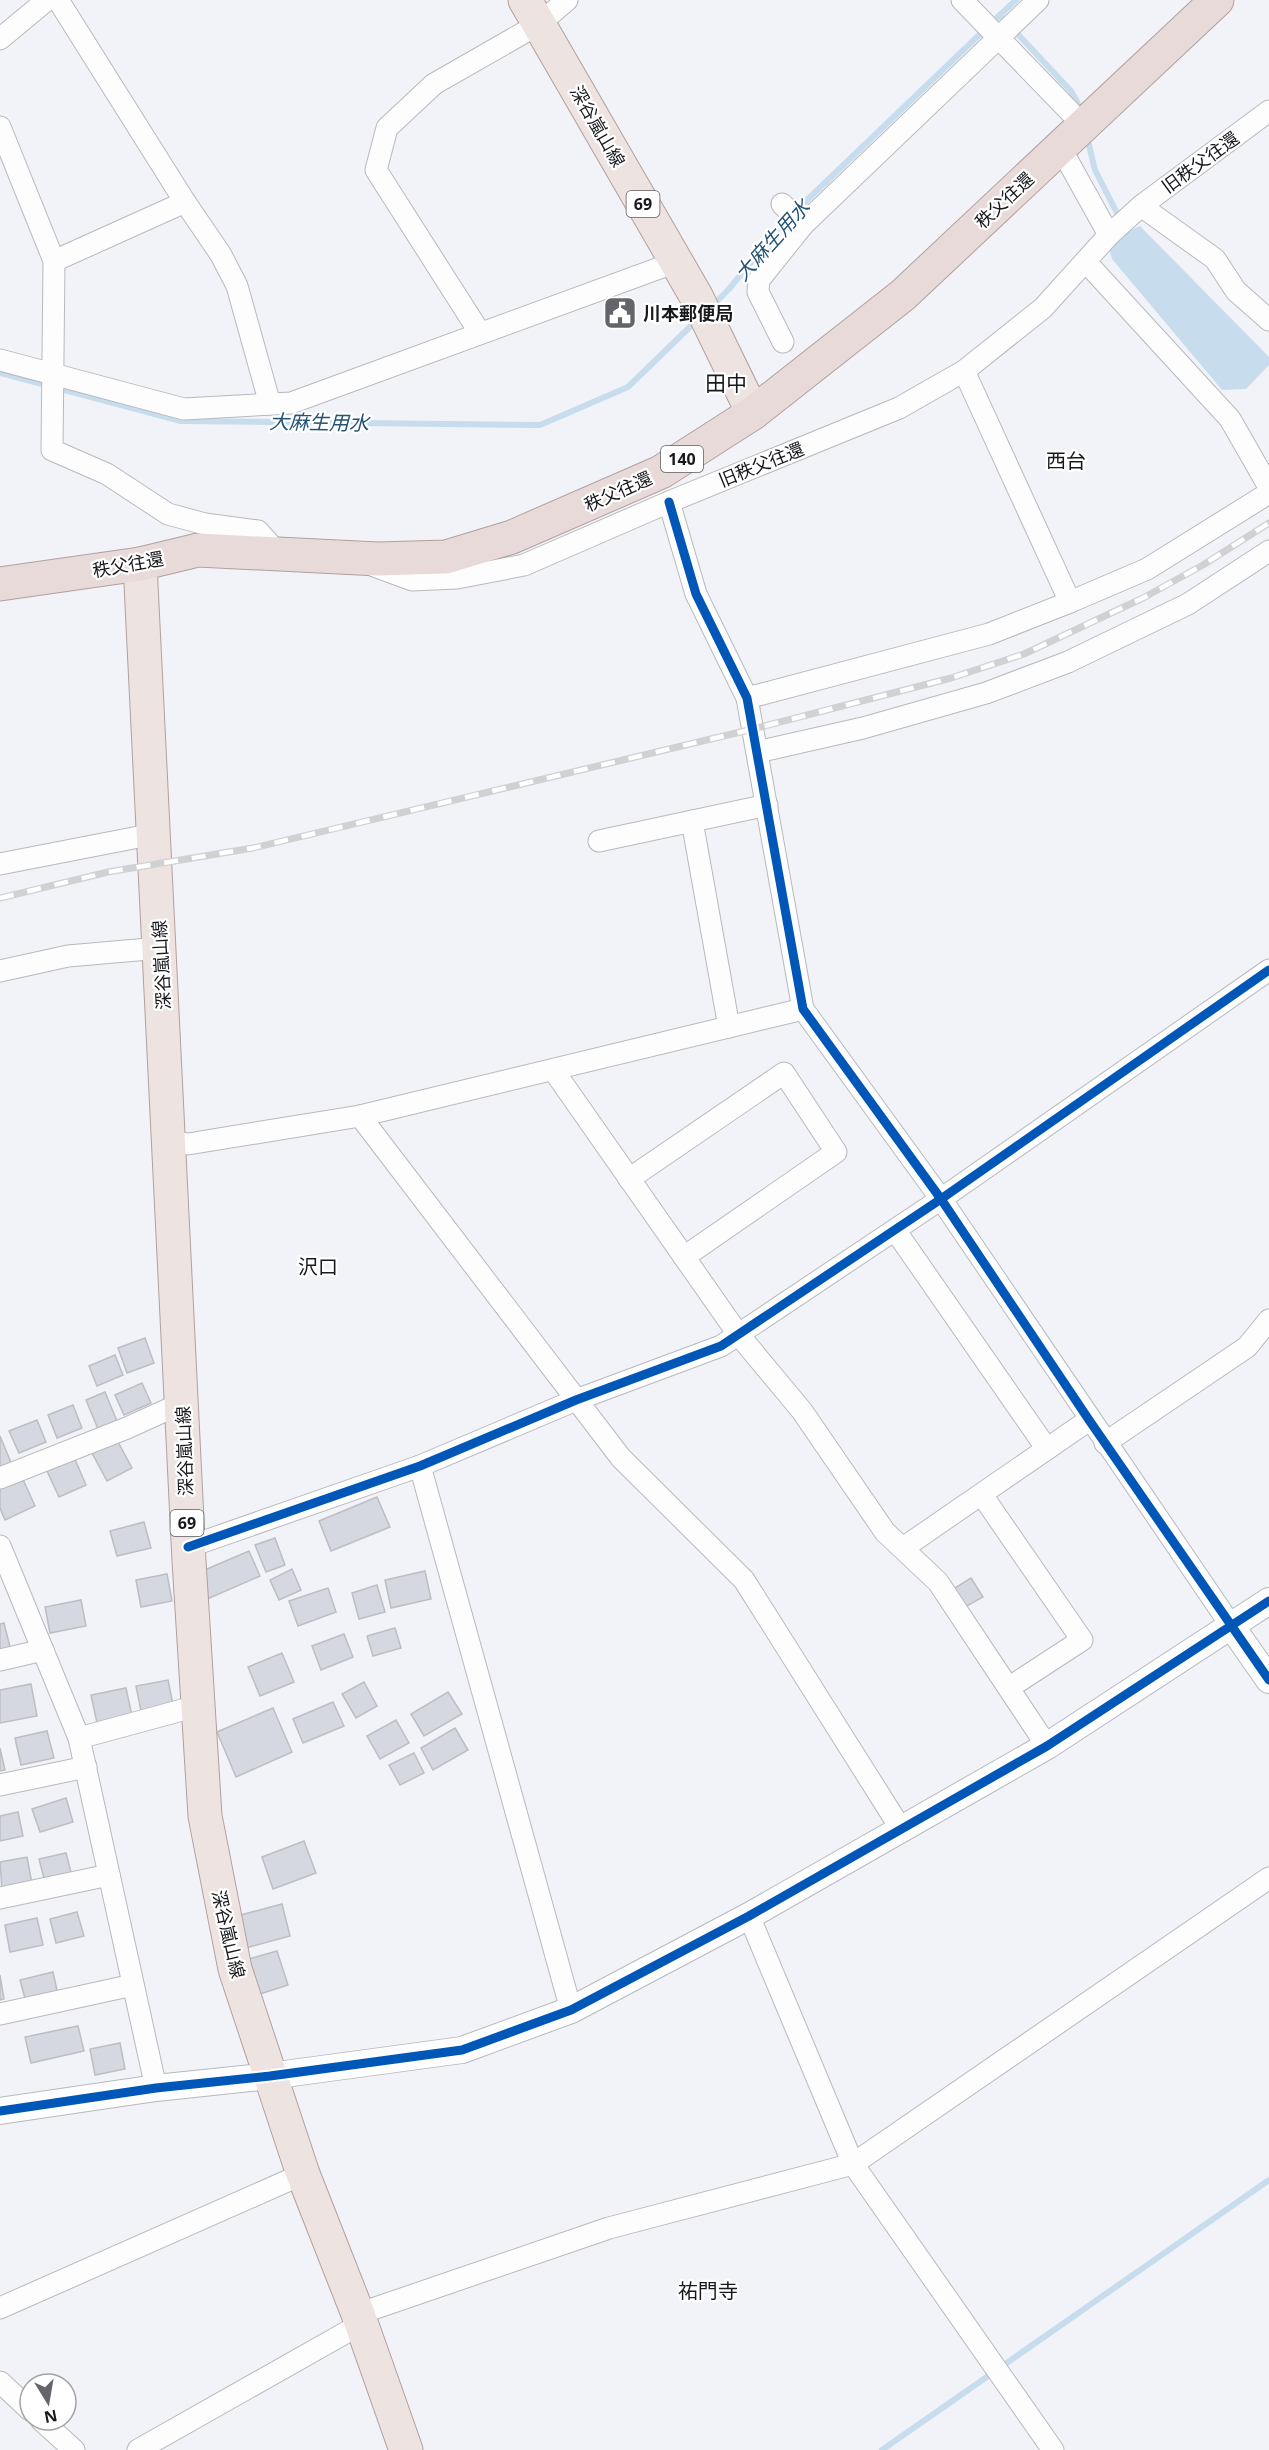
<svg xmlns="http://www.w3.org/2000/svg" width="1269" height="2450" viewBox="0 0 1269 2450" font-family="'Noto Sans','Noto Sans JP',sans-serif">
<rect width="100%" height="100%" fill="#f2f3f8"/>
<path fill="#c7dced" d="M 1140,226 L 1269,357 L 1269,365 L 1246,389 L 1222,390 L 1112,259 L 1109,249 L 1127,232 Z"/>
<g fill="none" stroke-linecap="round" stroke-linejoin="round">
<g stroke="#c7dced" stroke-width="6">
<path d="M 1000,15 L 1016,0"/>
<path d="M 1087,137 L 1095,170 L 1120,219"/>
<path d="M 711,307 L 729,289 L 783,223 L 1000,15 L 1071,91 L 1077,101 L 1080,113"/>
<path d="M 0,373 L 181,421 L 540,425 L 628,387 L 697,320"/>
<path d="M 882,2450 L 1269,2180"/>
</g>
</g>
<g fill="#d5d8e0" stroke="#bdbec2" stroke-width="1.5">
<path d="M 145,1338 L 154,1363 L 127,1373 L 118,1348 Z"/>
<path d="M 115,1355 L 123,1375 L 97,1386 L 89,1366 Z"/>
<path d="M 142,1383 L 151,1403 L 124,1415 L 115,1395 Z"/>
<path d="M 105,1392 L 117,1421 L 98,1429 L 86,1400 Z"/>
<path d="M 73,1405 L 82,1428 L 57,1438 L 48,1415 Z"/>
<path d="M 37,1420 L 46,1442 L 19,1453 L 9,1431 Z"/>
<path d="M 0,1436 L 12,1465 L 0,1469 Z"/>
<path d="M 117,1440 L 132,1468 L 107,1481 L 92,1453 Z"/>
<path d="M 74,1457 L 86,1485 L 59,1497 L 46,1469 Z"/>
<path d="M 21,1475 L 35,1506 L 5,1520 L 0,1508 L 0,1484 Z"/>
<path d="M 377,1497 L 390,1527 L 331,1551 L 319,1521 Z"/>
<path d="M 144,1522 L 151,1548 L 117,1556 L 110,1531 Z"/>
<path d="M 275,1538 L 285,1565 L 266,1572 L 255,1545 Z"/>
<path d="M 249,1551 L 260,1576 L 205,1600 L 193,1575 Z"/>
<path d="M 292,1569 L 301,1590 L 279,1600 L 270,1580 Z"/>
<path d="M 425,1571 L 431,1599 L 391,1608 L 385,1580 Z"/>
<path d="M 167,1574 L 172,1601 L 141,1607 L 136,1580 Z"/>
<path d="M 971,1578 L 983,1597 L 963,1608 L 950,1591 Z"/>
<path d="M 377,1585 L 385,1612 L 359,1619 L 352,1593 Z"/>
<path d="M 328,1588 L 336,1612 L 298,1626 L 289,1601 Z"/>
<path d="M 81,1600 L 86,1626 L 50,1633 L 45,1607 Z"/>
<path d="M 4,1623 L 11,1651 L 0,1654 L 0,1624 Z"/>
<path d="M 395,1628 L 401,1648 L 373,1656 L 367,1636 Z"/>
<path d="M 344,1634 L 353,1657 L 321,1670 L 312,1646 Z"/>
<path d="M 282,1653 L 294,1682 L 260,1696 L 248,1667 Z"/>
<path d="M 168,1680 L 173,1705 L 141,1711 L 136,1686 Z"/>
<path d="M 364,1682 L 377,1706 L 356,1718 L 342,1694 Z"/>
<path d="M 31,1684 L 37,1716 L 0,1723 L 0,1690 Z"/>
<path d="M 126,1688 L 132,1716 L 97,1723 L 91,1695 Z"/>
<path d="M 448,1692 L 462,1714 L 424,1736 L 411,1714 Z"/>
<path d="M 333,1702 L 344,1726 L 303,1743 L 293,1719 Z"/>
<path d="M 273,1708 L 292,1752 L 236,1777 L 217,1732 Z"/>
<path d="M 396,1720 L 409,1743 L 380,1759 L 367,1736 Z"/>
<path d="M 455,1728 L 468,1750 L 433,1770 L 421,1748 Z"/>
<path d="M 47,1731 L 54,1758 L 21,1765 L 15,1738 Z"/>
<path d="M 0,1748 L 5,1770 L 0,1771 Z"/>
<path d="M 414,1753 L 424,1773 L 400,1785 L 389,1765 Z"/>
<path d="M 66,1798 L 73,1822 L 40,1832 L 32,1809 Z"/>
<path d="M 18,1812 L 23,1836 L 0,1841 L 0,1816 Z"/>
<path d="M 304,1841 L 316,1873 L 273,1889 L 262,1857 Z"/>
<path d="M 66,1853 L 72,1876 L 45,1882 L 39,1859 Z"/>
<path d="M 27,1857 L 32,1884 L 2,1890 L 0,1862 Z"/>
<path d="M 282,1904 L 290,1936 L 242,1949 L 233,1917 Z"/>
<path d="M 77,1912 L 84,1936 L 56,1943 L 50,1919 Z"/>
<path d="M 37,1918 L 43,1945 L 10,1952 L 5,1925 Z"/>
<path d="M 277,1951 L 288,1985 L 260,1994 L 249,1959 Z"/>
<path d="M 53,1972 L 58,1995 L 26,2002 L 20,1980 Z"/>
<path d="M 0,1975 L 4,1999 L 0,2000 Z"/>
<path d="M 78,2026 L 84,2051 L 31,2063 L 25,2037 Z"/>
<path d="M 120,2043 L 125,2069 L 95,2075 L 90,2049 Z"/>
</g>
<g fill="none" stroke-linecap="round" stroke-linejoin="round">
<g stroke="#b8b9bd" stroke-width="23">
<g id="minor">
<path d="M 58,0 L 185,202 L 221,255 L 237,286 L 270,404"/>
<path d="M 962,0 L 1083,125"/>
<path d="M 0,39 L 47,0"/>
<path d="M 0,127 L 54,261 L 52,450 L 107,474 L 168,514 L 205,524 L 258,531 L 277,552"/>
<path d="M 1060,147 L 1109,235"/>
<path d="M 782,204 L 803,225"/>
<path d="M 1141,206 L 1215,259 L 1236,291 L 1269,320"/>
<path d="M 54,261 L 185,202"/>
<path d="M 1086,262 L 1230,419 L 1269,487"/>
<path d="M 480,333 L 376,170 L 387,128 L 434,84 L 539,24 L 567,0"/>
<path d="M 783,342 L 758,292 L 759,280 L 803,225 L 1038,0"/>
<path d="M 0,360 L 184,409 L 291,403 L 676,262"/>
<path d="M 964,371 L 1070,602"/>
<path d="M 669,502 L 696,594 L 747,698 L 803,1009 L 941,1199 L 1232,1627"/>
<path d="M 374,566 L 412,580 L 457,578 L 524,565 L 669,502 L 899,408 L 964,371 L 1043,308 L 1109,235 L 1141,206 L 1269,111"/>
<path d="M 747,698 L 989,634 L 1070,602 L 1147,569 L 1269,493"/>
<path d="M 757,752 L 863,728 L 986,693 L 1068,662 L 1188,604 L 1269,551"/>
<path d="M 692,821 L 729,1027"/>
<path d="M 599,841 L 767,805"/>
<path d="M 0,864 L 154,834"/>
<path d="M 0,971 L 68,956 L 160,948"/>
<path d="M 554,1071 L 738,1334 L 802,1411 L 885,1532 L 938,1582 L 1047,1746"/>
<path d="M 360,1116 L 621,1458 L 744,1580 L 901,1829"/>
<path d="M 169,1141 L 188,1144 L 360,1116 L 803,1009"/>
<path d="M 629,1179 L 784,1073 L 836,1152 L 684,1257"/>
<path d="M 895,1230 L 1047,1449"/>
<path d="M 1105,1443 L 1247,1347 L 1269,1320"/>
<path d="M 420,1466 L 571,2010"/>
<path d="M 0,1478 L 127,1428 L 182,1403"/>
<path d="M 982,1495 L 1082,1640 L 1010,1687"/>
<path d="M 0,1546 L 79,1738 L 156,2088"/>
<path d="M 188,1547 L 420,1466 L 576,1400 L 721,1346 L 941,1199 L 1269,970"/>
<path d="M 903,1548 L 1089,1420"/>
<path d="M 0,1660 L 43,1650"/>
<path d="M 79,1738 L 197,1706"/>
<path d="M 0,1785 L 86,1767"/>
<path d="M 0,1898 L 109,1875"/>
<path d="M 749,1916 L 853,2164 L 1053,2450"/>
<path d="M 0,2014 L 133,1985"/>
<path d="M 0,2308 L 303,2174"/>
<path d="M 358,2314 L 609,2228 L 853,2164 L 1269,1878"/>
<path d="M 0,2382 L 30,2410"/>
<path d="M 41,2420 L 74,2450"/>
<path d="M 138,2450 L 361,2324"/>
</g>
</g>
<g stroke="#b8b9bd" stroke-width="28">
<g id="tertiary">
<path d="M 1232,1627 L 1269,1680"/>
<path d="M 0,2111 L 156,2088 L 270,2076 L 462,2050 L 571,2010 L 749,1916 L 1047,1746 L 1269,1601"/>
</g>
</g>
<g stroke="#b1a09d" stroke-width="35">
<g id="primary">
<path d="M 525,0 L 696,296 L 753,413"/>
<path d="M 140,564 L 189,1561 L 205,1816 L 235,1969 L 303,2174 L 358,2314 L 406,2450"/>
</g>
</g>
<g stroke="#b1a09d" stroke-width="35">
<path id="trunk" d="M 0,584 L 140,564 L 198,550 L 378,559 L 446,557 L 512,537 L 661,472 L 753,413 L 903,295 L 1217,0"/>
</g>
<use href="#minor" stroke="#fdfdfe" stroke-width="21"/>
<use href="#tertiary" stroke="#fdfdfe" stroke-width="26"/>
<use href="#primary" stroke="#ede3e1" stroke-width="33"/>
<use href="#trunk" stroke="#e8dad8" stroke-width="33"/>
<g stroke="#d1d1d3" stroke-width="7">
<path id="rail" d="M 0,898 L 108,872 L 253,848 L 753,729 L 951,678 L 1024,654 L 1143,598 L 1203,565 L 1269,523"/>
</g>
<use href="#rail" stroke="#fff" stroke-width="4.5" stroke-dasharray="14" stroke-linecap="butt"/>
<g stroke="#fff" stroke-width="13">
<g id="cycleway">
<path d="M 669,502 L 696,594 L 747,698 L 803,1009 L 941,1199 L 1089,1420 L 1269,1680"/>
<path d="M 188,1547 L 420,1466 L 576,1400 L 721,1346 L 941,1199 L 1269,970"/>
<path d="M 0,2111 L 156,2088 L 270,2076 L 462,2050 L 571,2010 L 749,1916 L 1047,1746 L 1269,1601"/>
</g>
</g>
<use href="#cycleway" stroke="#0057b8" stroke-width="9"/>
</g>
<defs>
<g id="civic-square" transform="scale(1.725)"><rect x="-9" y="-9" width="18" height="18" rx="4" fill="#64656a" stroke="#fff"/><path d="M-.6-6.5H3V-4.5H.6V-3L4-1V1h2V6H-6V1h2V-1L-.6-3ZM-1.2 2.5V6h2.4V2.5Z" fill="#fff"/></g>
</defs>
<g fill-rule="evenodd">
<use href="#civic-square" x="620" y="313"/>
</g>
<g text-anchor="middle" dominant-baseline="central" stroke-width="4.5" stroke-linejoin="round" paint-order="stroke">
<g fill="#fff" stroke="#5d5e61" stroke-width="1.5">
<rect x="626.5" y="191" width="33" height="26" rx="4.5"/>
<rect x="661" y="446" width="42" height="26" rx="4.5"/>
<rect x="170.5" y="1510" width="33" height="26" rx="4.5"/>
</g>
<g font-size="16" font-weight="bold" fill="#18191d">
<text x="643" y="204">69</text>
<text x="682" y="459">140</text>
<text x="187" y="1523">69</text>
</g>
<g font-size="18" fill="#18191d" stroke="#fff">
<text transform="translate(598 126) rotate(60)">深谷嵐山線</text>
<text transform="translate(1200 162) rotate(-36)">旧秩父往還</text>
<text transform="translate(1004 200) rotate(-43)">秩父往還</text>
<text transform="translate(761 464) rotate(-22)">旧秩父往還</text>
<text transform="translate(618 491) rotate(-24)">秩父往還</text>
<text transform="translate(128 564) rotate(-10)">秩父往還</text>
<text transform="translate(161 965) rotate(-93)">深谷嵐山線</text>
<text transform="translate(184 1451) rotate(-92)">深谷嵐山線</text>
<text transform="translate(229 1934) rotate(77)">深谷嵐山線</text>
</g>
<g font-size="18" font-weight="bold" fill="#18191d" stroke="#fff" text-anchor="start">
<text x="643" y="313">川本郵便局</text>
</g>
<g font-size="20" font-style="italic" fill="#255373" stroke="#fff">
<text transform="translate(772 240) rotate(-48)">大麻生用水</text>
<text transform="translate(319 422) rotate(1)">大麻生用水</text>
</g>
<g font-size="20" fill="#18191d" stroke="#fff">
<text x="1066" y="460">西台</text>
<text x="318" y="1266">沢口</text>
<text x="708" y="2290">祐門寺</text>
</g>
<g font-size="21" fill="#18191d" stroke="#fff">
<text x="726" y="383">田中</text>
</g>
</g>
<g transform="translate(48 2402) rotate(169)"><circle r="28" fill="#ffffff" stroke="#a3a3a5" stroke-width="1.5"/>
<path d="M0-4.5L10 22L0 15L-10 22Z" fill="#64656a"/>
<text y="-9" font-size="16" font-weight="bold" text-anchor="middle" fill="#18191d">N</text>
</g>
</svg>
